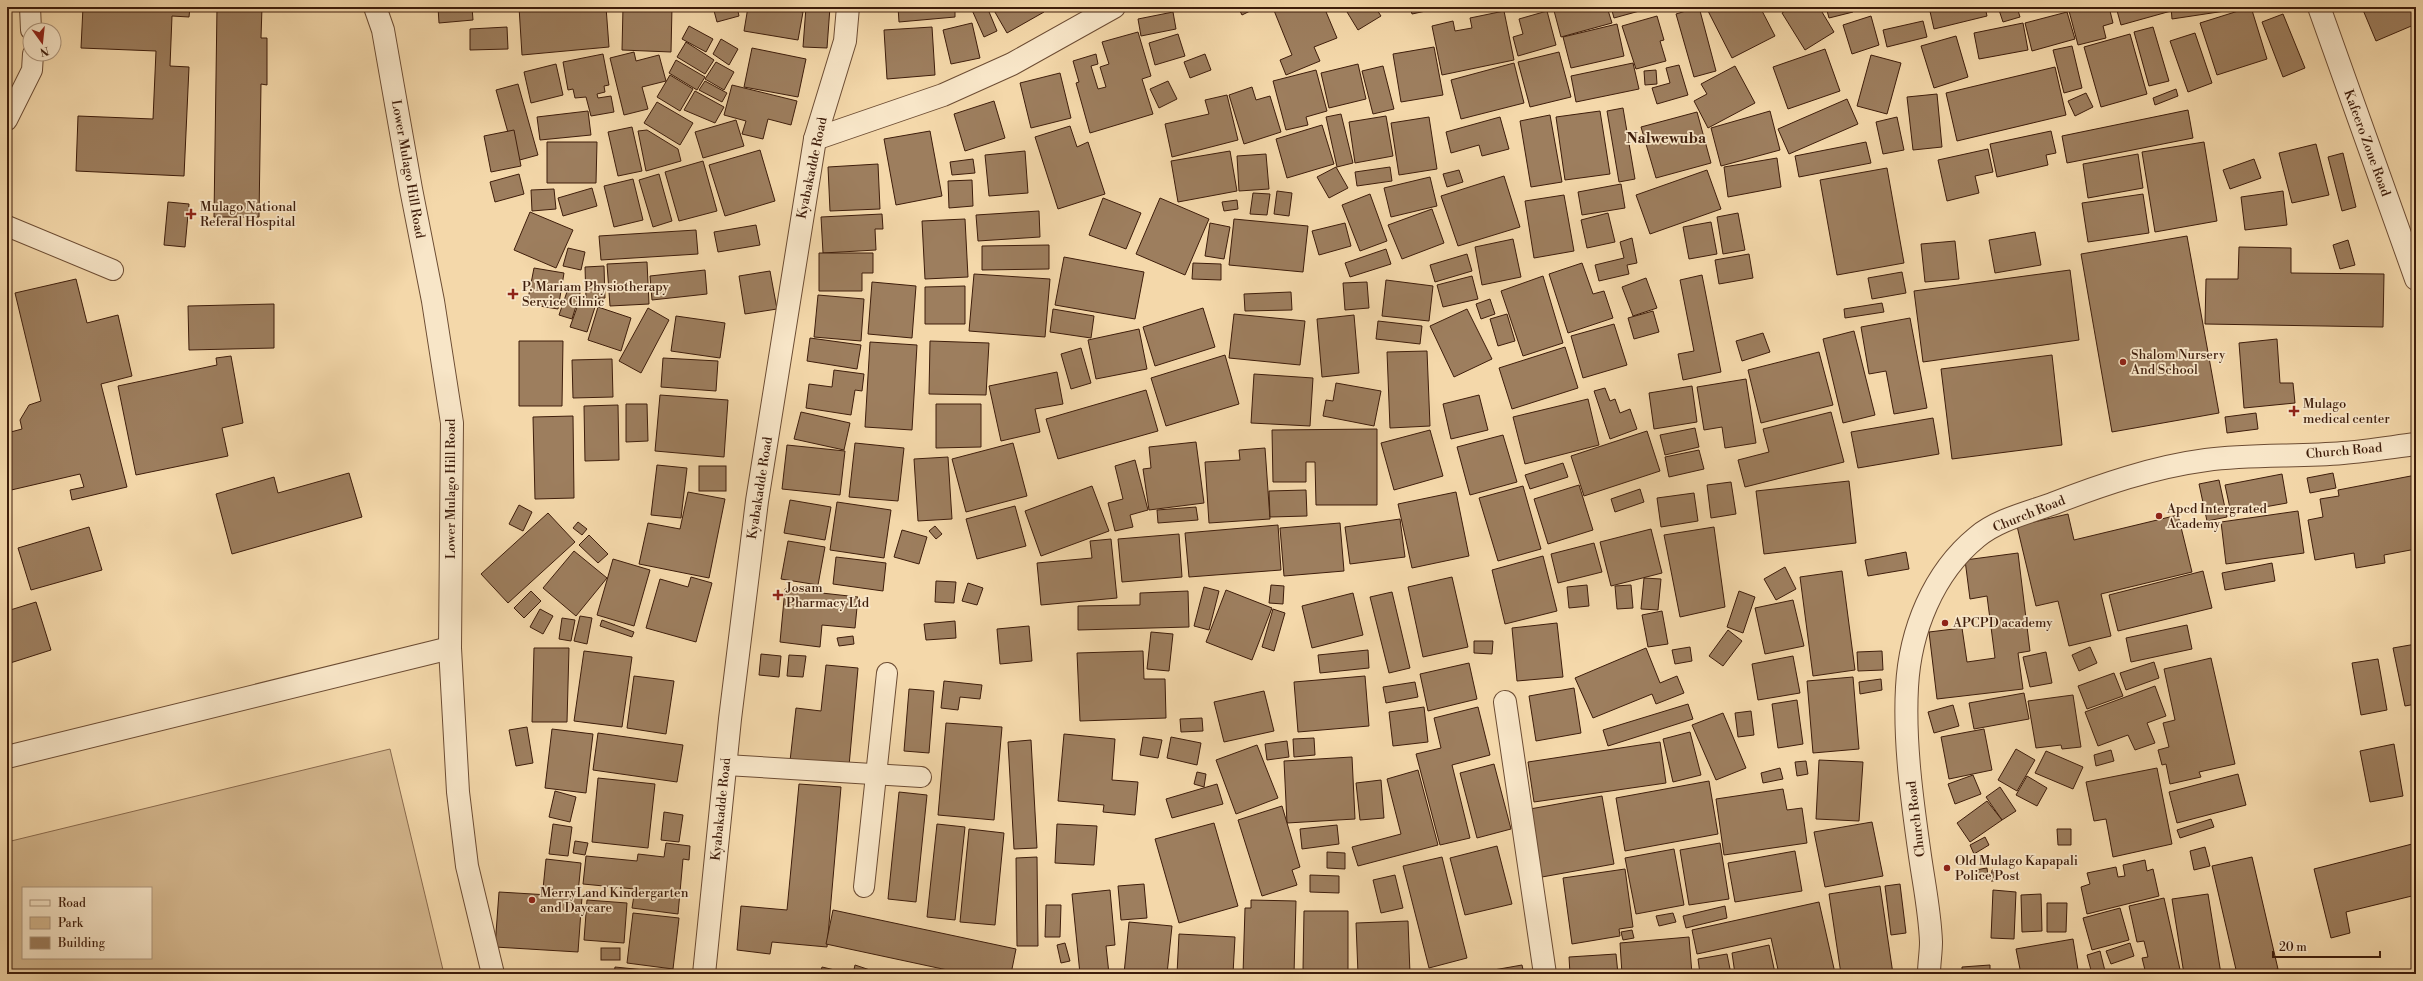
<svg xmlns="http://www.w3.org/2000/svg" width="2423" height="981" viewBox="0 0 2423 981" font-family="'Libre Bodoni',serif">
<rect width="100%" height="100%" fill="#f4d8aa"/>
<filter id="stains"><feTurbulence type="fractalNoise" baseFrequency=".005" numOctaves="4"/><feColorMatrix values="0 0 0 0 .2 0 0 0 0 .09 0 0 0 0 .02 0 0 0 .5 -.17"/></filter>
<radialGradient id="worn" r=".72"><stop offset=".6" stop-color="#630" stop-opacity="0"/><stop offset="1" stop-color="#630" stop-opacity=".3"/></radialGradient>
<path fill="#d5b88f" stroke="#8a6a4d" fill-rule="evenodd" d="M 390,749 L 444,974 L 7,974 L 7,842 ZM 23,888 L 151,888 L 151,958 L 23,958 Z"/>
<g fill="#9d7e5e" stroke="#3e1d0b">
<path d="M 83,7 L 190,7 L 189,17 L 172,16 L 170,66 L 189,67 L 184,176 L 76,171 L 78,116 L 153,119 L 156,51 L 81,48 Z"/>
<path d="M 217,7 L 262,7 L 261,38 L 267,38 L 267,85 L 261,84 L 259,217 L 214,217 Z"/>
<path d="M 438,7 L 472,7 L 473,20 L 439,23 Z"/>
<path d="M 519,7 L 606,7 L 609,47 L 522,55 Z"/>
<path d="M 623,7 L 672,7 L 671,52 L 622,50 Z"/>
<path d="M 713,7 L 737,7 L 739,16 L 717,22 Z"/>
<path d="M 748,7 L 774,7 L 803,12 L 798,40 L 744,31 Z"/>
<path d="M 806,7 L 830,7 L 827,48 L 803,47 Z"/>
<path d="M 898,7 L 955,7 L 955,17 L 899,22 Z"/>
<path d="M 979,7 L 987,7 L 997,31 L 984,37 L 972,10 Z"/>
<path d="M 992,7 L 1041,7 L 1044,12 L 1007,33 Z"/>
<path d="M 1238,7 L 1258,7 L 1242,15 Z"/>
<path d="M 1324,7 L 1337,38 L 1314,47 L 1320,61 L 1286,75 L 1280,60 L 1292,55 L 1273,8 Z"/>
<path d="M 1344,7 L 1375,7 L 1381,16 L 1358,30 Z"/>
<path d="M 1410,7 L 1444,7 L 1412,14 Z"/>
<path d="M 1518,7 L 1529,7 L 1527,11 Z"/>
<path d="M 1553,7 L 1607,7 L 1612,23 L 1561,37 Z"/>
<path d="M 1611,7 L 1654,7 L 1614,18 Z"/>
<path d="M 1699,7 L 1716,71 L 1694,77 L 1676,14 Z"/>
<path d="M 1706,7 L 1760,7 L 1775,36 L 1732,58 Z"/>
<path d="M 1791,7 L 1819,7 L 1834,32 L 1805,50 L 1782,13 Z"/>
<path d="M 1826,7 L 1852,7 L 1853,12 L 1829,18 Z"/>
<path d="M 1869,7 L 1882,7 L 1870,10 Z"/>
<path d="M 1929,7 L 1985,7 L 1987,16 L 1934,29 Z"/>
<path d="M 1998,7 L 2017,7 L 2020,17 L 2003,22 Z"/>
<path d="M 2068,7 L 2109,7 L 2113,23 L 2103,26 L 2106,38 L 2078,45 Z"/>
<path d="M 2116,7 L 2170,7 L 2171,11 L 2121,25 Z"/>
<path d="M 2171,7 L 2225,7 L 2225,11 L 2172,19 Z"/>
<path d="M 2251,7 L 2267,59 L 2217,75 L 2200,23 Z"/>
<path d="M 2370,7 L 2415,7 L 2416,24 L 2376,41 L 2363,10 Z"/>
<path d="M 1504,11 L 1514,60 L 1442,75 L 1432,26 L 1453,21 L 1455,31 L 1472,28 L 1470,18 Z"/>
<path d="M 1547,11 L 1556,45 L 1518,56 L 1513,37 L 1523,34 L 1519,19 Z"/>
<path d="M 1173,12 L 1176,29 L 1141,36 L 1138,19 Z"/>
<path d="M 2067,12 L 2075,39 L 2032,51 L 2025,23 Z"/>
<path d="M 2283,14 L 2305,68 L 2283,77 L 2262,22 Z"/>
<path d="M 1657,16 L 1664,40 L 1660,41 L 1666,61 L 1636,69 L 1622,26 Z"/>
<path d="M 1871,16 L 1879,45 L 1852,54 L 1843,25 Z"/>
<path d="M 1923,21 L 1927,37 L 1887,47 L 1883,30 Z"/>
<path d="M 972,23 L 980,58 L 951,64 L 943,30 Z"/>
<path d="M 2023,23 L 2028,50 L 1979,59 L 1974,33 Z"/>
<path d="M 1617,24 L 1624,56 L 1571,68 L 1563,37 Z"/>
<path d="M 689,26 L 713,39 L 706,52 L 682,39 Z"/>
<path d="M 507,27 L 508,49 L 470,50 L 470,29 Z"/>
<path d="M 932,27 L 935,75 L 887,79 L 884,30 Z"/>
<path d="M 2153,27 L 2169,81 L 2149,86 L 2134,32 Z"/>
<path d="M 1138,32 L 1151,76 L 1142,79 L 1153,114 L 1090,133 L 1076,83 L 1079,82 L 1073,61 L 1096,54 L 1098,64 L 1091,66 L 1098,89 L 1106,87 L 1100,67 L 1109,64 L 1102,42 Z"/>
<path d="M 2195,33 L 2212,83 L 2188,92 L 2170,41 Z"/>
<path d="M 1178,34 L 1185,56 L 1155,65 L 1149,43 Z"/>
<path d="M 2130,34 L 2147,94 L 2101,107 L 2084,47 Z"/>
<path d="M 1956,36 L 1968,77 L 1934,88 L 1921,46 Z"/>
<path d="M 2416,38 L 2416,50 L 2412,39 Z"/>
<path d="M 721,39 L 738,49 L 729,65 L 713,54 Z"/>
<path d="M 686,42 L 714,60 L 705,74 L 677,57 Z"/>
<path d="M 2072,46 L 2082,88 L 2064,93 L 2053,50 Z"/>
<path d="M 1434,47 L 1443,95 L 1401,102 L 1393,54 Z"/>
<path d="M 752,48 L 806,59 L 798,97 L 744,87 Z"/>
<path d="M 1825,49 L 1840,91 L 1788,109 L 1773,67 Z"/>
<path d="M 634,52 L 636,61 L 659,55 L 666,81 L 642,87 L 648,109 L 624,115 L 610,58 Z"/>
<path d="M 1559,52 L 1571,97 L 1530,107 L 1518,62 Z"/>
<path d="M 603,54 L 609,85 L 604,86 L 605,92 L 597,94 L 598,98 L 611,96 L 614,112 L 591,116 L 586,97 L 575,98 L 573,89 L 568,90 L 563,62 Z"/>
<path d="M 1205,54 L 1211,70 L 1190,78 L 1184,62 Z"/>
<path d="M 1871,55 L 1901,63 L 1887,114 L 1857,106 Z"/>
<path d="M 676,60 L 705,77 L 697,90 L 669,73 Z"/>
<path d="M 716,62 L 734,72 L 724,90 L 705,79 Z"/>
<path d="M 1514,63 L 1524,103 L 1461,119 L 1451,80 Z"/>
<path d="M 1633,63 L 1639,89 L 1576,102 L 1571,76 Z"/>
<path d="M 556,64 L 563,95 L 531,103 L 524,72 Z"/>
<path d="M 1358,64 L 1366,99 L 1329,108 L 1321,73 Z"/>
<path d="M 1679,65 L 1688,95 L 1657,104 L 1652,88 L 1670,83 L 1666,68 Z"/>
<path d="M 1383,66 L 1394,109 L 1373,114 L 1362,71 Z"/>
<path d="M 1735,66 L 1755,103 L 1708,128 L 1694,101 L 1707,94 L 1701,84 Z"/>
<path d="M 2055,67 L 2066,115 L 1957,141 L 1946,93 Z"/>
<path d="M 1316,70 L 1327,111 L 1306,117 L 1308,125 L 1286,130 L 1273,81 Z"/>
<path d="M 1656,70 L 1657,84 L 1645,85 L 1644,71 Z"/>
<path d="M 1060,73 L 1071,118 L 1031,128 L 1020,83 Z"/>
<path d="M 670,75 L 693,89 L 680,111 L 657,97 Z"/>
<path d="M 705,81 L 727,93 L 722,102 L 699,90 Z"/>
<path d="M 1168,81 L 1177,99 L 1159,108 L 1150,89 Z"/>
<path d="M 518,84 L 538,155 L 516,161 L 496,90 Z"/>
<path d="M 732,85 L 797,101 L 791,125 L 768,119 L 763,139 L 742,134 L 746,121 L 724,115 Z"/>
<path d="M 1252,87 L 1256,100 L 1270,96 L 1281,132 L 1244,144 L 1229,95 Z"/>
<path d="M 2176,89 L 2178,96 L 2155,105 L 2153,98 Z"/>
<path d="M 695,91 L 724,107 L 715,123 L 684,110 Z"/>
<path d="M 2086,93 L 2093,107 L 2075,116 L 2068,101 Z"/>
<path d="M 1937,94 L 1942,147 L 1913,150 L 1907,97 Z"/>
<path d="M 1227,95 L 1238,140 L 1172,157 L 1165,124 L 1209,114 L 1205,100 Z"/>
<path d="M 1847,99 L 1858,124 L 1789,154 L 1778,129 Z"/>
<path d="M 994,101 L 1005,138 L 965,151 L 954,114 Z"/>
<path d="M 657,102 L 693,123 L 680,145 L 644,123 Z"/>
<path d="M 1623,108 L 1635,179 L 1619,182 L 1607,111 Z"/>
<path d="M 2188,110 L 2193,138 L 2067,163 L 2062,136 Z"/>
<path d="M 588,111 L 591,135 L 540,140 L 537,117 Z"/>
<path d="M 1600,111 L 1610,174 L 1565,180 L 1556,117 Z"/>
<path d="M 1770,111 L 1780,150 L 1721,166 L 1711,128 Z"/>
<path d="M 1697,112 L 1711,163 L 1656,178 L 1641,127 Z"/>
<path d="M 1341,114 L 1353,163 L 1337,167 L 1326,117 Z"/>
<path d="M 1550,115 L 1562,182 L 1531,187 L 1520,121 Z"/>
<path d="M 1386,116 L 1393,156 L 1355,163 L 1349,122 Z"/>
<path d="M 1429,117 L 1437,169 L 1399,175 L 1391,123 Z"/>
<path d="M 1500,117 L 1509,149 L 1482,156 L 1479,145 L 1451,153 L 1446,132 Z"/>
<path d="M 1897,117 L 1904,150 L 1883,154 L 1876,122 Z"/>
<path d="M 736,120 L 744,146 L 703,158 L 695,132 Z"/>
<path d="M 1322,125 L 1334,164 L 1287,178 L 1276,139 Z"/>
<path d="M 1070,126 L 1077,147 L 1088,142 L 1105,194 L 1058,209 L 1035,137 Z"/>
<path d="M 632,127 L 642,171 L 618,176 L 608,132 Z"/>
<path d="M 514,130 L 521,166 L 491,172 L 484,136 Z"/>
<path d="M 647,130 L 678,149 L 681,161 L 646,171 L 638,131 Z"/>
<path d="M 930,131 L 942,196 L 896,205 L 884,139 Z"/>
<path d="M 2051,131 L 2056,153 L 2046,155 L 2048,165 L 1997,177 L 1990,144 Z"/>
<path d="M 547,142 L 597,142 L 596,183 L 547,183 Z"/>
<path d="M 1866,142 L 1871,163 L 1799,177 L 1795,156 Z"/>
<path d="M 2204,142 L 2217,221 L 2155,232 L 2142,152 Z"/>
<path d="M 2316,144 L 2329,195 L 2292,203 L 2279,153 Z"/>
<path d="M 1988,149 L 1993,172 L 1975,176 L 1979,193 L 1947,201 L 1938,160 Z"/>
<path d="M 760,150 L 775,201 L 725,216 L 709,165 Z"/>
<path d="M 1025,151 L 1028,193 L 989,196 L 985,155 Z"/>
<path d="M 1230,151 L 1237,191 L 1178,202 L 1171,161 Z"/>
<path d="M 2343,153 L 2356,207 L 2342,211 L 2328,157 Z"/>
<path d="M 1266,154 L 1269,189 L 1239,191 L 1237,156 Z"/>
<path d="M 2138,154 L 2143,188 L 2088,198 L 2083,164 Z"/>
<path d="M 1777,158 L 1781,187 L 1728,197 L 1724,167 Z"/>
<path d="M 973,159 L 975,173 L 952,175 L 950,162 Z"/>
<path d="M 2254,159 L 2261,178 L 2230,189 L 2223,170 Z"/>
<path d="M 703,161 L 717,211 L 679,221 L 665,172 Z"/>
<path d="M 878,164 L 880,209 L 830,211 L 828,167 Z"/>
<path d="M 1336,167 L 1348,188 L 1329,198 L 1317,177 Z"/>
<path d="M 1390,167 L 1392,181 L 1357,186 L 1355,172 Z"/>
<path d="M 1887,168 L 1904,263 L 1837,275 L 1820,180 Z"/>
<path d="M 1459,170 L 1463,182 L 1447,187 L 1443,174 Z"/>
<path d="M 1707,170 L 1721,209 L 1650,234 L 1636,195 Z"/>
<path d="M 519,174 L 524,194 L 495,202 L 490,182 Z"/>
<path d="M 659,174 L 672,221 L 653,227 L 639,180 Z"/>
<path d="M 1504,176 L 1520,227 L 1458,246 L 1441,196 Z"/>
<path d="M 1430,177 L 1437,206 L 1391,217 L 1384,188 Z"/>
<path d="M 633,179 L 643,220 L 614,227 L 604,186 Z"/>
<path d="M 972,180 L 973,206 L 949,208 L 948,181 Z"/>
<path d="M 1621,184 L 1625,208 L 1582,215 L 1578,192 Z"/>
<path d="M 592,188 L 597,206 L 563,216 L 558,198 Z"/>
<path d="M 554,189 L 556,209 L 532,211 L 531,190 Z"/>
<path d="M 1277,191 L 1292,193 L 1289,216 L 1274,214 Z"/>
<path d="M 2283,191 L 2287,225 L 2245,230 L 2241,197 Z"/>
<path d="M 1253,193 L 1270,194 L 1267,215 L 1250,214 Z"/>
<path d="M 1370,194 L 1387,241 L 1360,251 L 1342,205 Z"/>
<path d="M 2143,194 L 2149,233 L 2088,242 L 2082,203 Z"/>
<path d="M 1564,195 L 1574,251 L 1534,258 L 1525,201 Z"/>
<path d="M 1103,198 L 1141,213 L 1126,249 L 1089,235 Z"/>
<path d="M 1160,198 L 1209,219 L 1185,275 L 1136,254 Z"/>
<path d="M 1237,200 L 1238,209 L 1224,211 L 1222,202 Z"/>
<path d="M 168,202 L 189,204 L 185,247 L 164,245 Z"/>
<path d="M 1432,209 L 1444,243 L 1402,259 L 1388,225 Z"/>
<path d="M 1039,211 L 1040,237 L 978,241 L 976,215 Z"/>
<path d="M 530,212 L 573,230 L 556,268 L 514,250 Z"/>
<path d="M 1608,213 L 1615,242 L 1587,248 L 1581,220 Z"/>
<path d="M 1738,213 L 1745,250 L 1723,254 L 1717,217 Z"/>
<path d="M 882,214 L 883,229 L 875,229 L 876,250 L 823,253 L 821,217 Z"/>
<path d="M 965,219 L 968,277 L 925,279 L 922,221 Z"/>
<path d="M 1234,219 L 1308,226 L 1303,272 L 1229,265 Z"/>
<path d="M 1711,222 L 1717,254 L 1689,259 L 1683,227 Z"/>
<path d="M 1210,223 L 1230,227 L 1224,259 L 1205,256 Z"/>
<path d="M 1345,223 L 1351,246 L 1319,255 L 1312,231 Z"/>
<path d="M 756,225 L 760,245 L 718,252 L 714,232 Z"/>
<path d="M 696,230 L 698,254 L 601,260 L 599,236 Z"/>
<path d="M 2035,232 L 2041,265 L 1995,273 L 1989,240 Z"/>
<path d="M 2187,236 L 2219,413 L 2112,432 L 2081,254 Z"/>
<path d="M 1632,238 L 1637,263 L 1627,265 L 1629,274 L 1599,281 L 1595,265 L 1624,258 L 1620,242 Z"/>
<path d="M 1513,239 L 1521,277 L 1482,285 L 1475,247 Z"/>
<path d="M 2348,240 L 2355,265 L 2340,269 L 2333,245 Z"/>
<path d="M 1955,241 L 1959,279 L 1925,282 L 1921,244 Z"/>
<path d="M 1049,245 L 1049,269 L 982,270 L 982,246 Z"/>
<path d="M 2239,247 L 2291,248 L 2291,273 L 2384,274 L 2383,327 L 2205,324 L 2206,279 L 2238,279 Z"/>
<path d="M 568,248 L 585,252 L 581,270 L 563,266 Z"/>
<path d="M 1386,249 L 1391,264 L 1350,277 L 1345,263 Z"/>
<path d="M 819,253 L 873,253 L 873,273 L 862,273 L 862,291 L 819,291 Z"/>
<path d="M 1467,254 L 1472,271 L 1435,282 L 1430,265 Z"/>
<path d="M 1749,254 L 1753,278 L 1719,284 L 1715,260 Z"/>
<path d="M 1064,257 L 1144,272 L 1135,319 L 1055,305 Z"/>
<path d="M 647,262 L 649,304 L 610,306 L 607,264 Z"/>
<path d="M 1193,263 L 1221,264 L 1221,280 L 1192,279 Z"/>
<path d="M 1582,263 L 1593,294 L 1604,291 L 1613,318 L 1568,333 L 1549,274 Z"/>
<path d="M 604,266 L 605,298 L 586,299 L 585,267 Z"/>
<path d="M 534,268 L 564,273 L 558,309 L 527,304 Z"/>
<path d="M 705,270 L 707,294 L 652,300 L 650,276 Z"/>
<path d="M 2070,270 L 2079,340 L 1923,362 L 1914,291 Z"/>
<path d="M 770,271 L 777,309 L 745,314 L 739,276 Z"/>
<path d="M 1902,272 L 1906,293 L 1872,299 L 1868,278 Z"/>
<path d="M 974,274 L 1050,279 L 1045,337 L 969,331 Z"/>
<path d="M 1702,275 L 1721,372 L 1683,380 L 1678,354 L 1694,351 L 1680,280 Z"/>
<path d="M 1472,276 L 1478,299 L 1443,307 L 1437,285 Z"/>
<path d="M 1543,276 L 1563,343 L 1523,356 L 1501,291 Z"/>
<path d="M 1646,278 L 1657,308 L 1633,316 L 1622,287 Z"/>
<path d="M 76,279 L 87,323 L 118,315 L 132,376 L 101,384 L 127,487 L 72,500 L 70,490 L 84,487 L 80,474 L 7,491 L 7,433 L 22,429 L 20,420 L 29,405 L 41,401 L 15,293 Z"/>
<path d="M 1386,280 L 1433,286 L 1429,321 L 1382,316 Z"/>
<path d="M 872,282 L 916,286 L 912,338 L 868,334 Z"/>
<path d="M 1367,282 L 1369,308 L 1345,310 L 1343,283 Z"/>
<path d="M 569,286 L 581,290 L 572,319 L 559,315 Z"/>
<path d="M 965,286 L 965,324 L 925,324 L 925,287 Z"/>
<path d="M 1291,292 L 1292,310 L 1245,311 L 1244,294 Z"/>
<path d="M 818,295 L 864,299 L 861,341 L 814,337 Z"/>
<path d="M 580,299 L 596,304 L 587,332 L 570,327 Z"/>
<path d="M 1490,299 L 1495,314 L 1481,319 L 1476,304 Z"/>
<path d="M 1882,303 L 1884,312 L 1845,318 L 1844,309 Z"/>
<path d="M 274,304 L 274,348 L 189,350 L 188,306 Z"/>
<path d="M 598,307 L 631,318 L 621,351 L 588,340 Z"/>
<path d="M 648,308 L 669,320 L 641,373 L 619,361 Z"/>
<path d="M 1203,308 L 1215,347 L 1155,366 L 1143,327 Z"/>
<path d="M 1053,309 L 1094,316 L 1091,338 L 1050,332 Z"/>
<path d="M 1467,309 L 1492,359 L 1454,377 L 1430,326 Z"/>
<path d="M 1653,311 L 1659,332 L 1634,339 L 1628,318 Z"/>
<path d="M 1234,314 L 1305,321 L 1300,365 L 1229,358 Z"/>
<path d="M 1507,314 L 1515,341 L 1498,346 L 1490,319 Z"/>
<path d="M 1354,315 L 1359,373 L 1322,377 L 1317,319 Z"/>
<path d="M 676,316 L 725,323 L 720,358 L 671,351 Z"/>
<path d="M 1910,318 L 1927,408 L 1894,414 L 1886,371 L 1869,374 L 1861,327 Z"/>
<path d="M 1378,321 L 1422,326 L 1420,344 L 1376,339 Z"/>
<path d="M 1614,324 L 1627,365 L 1583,378 L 1571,336 Z"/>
<path d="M 1139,329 L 1147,369 L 1096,379 L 1088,340 Z"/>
<path d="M 1854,331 L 1875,415 L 1843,423 L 1823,339 Z"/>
<path d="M 1763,333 L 1770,352 L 1742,361 L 1736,341 Z"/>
<path d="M 810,338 L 861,345 L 857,369 L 807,361 Z"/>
<path d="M 2277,339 L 2280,383 L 2293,383 L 2295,403 L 2244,408 L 2239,343 Z"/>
<path d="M 519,341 L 563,341 L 562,406 L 519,406 Z"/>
<path d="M 930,341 L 989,343 L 986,395 L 929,394 Z"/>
<path d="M 870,342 L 917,345 L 912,430 L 865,427 Z"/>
<path d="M 1565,347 L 1578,388 L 1512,409 L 1499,368 Z"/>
<path d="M 1081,348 L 1091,383 L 1071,389 L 1061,354 Z"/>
<path d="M 1427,351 L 1430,426 L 1390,428 L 1387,352 Z"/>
<path d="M 1819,352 L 1833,405 L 1761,423 L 1748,370 Z"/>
<path d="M 1225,355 L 1239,404 L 1166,426 L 1151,378 Z"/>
<path d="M 2052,355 L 2062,445 L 1952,459 L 1941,369 Z"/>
<path d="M 231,356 L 243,423 L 222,428 L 228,456 L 136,475 L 118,386 L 217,365 L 216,358 Z"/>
<path d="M 663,358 L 718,361 L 716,391 L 661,387 Z"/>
<path d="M 612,359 L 613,397 L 573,398 L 572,360 Z"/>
<path d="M 834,370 L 864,374 L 862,391 L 855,390 L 851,415 L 806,408 L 809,384 L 832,387 Z"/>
<path d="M 1057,372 L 1063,404 L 1035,409 L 1040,432 L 1001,441 L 989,386 Z"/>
<path d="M 1254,374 L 1313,378 L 1310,426 L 1251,423 Z"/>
<path d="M 1746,379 L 1756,443 L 1725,448 L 1722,427 L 1704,430 L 1697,387 Z"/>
<path d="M 1336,383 L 1381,391 L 1374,426 L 1323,416 L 1326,400 L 1333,401 Z"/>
<path d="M 1692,386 L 1697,422 L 1654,429 L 1649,393 Z"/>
<path d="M 1605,388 L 1610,401 L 1615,399 L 1620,413 L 1630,409 L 1637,429 L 1610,439 L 1594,391 Z"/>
<path d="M 1146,390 L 1158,431 L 1058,459 L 1046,419 Z"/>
<path d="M 660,395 L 728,400 L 724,457 L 655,451 Z"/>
<path d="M 1479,395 L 1488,430 L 1451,439 L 1443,404 Z"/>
<path d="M 1588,399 L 1599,445 L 1525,464 L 1513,417 Z"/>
<path d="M 626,404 L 647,404 L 648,441 L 626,442 Z"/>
<path d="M 936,404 L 981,404 L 981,447 L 936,448 Z"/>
<path d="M 618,405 L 619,460 L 585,461 L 584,406 Z"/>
<path d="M 801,412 L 850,423 L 844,450 L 794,439 Z"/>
<path d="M 1831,412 L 1844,462 L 1745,487 L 1738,460 L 1769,452 L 1763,429 Z"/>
<path d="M 2256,413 L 2258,429 L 2227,433 L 2225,417 Z"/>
<path d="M 573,416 L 574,498 L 535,499 L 533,417 Z"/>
<path d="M 1933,418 L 1939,454 L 1858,468 L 1851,432 Z"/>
<path d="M 1695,428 L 1699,447 L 1665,455 L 1660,435 Z"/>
<path d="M 1377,429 L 1377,505 L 1316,505 L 1315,462 L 1306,462 L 1306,482 L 1273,482 L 1272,430 Z"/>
<path d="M 1430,430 L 1443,476 L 1394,490 L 1381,443 Z"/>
<path d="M 1647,431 L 1660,471 L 1584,496 L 1571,456 Z"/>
<path d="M 1503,435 L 1517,482 L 1470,495 L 1457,447 Z"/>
<path d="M 1196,442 L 1204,503 L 1149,510 L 1143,469 L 1151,468 L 1149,447 Z"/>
<path d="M 855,443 L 904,448 L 898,501 L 849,497 Z"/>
<path d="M 1013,443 L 1027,496 L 966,512 L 952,459 Z"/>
<path d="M 787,445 L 845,451 L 840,495 L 782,489 Z"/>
<path d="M 1265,448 L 1270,519 L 1209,523 L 1205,462 L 1240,460 L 1239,450 Z"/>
<path d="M 1699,450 L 1704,469 L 1669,477 L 1665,457 Z"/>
<path d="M 948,457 L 952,519 L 918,521 L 914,459 Z"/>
<path d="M 1135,460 L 1148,510 L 1130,515 L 1133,527 L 1115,531 L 1108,503 L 1123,499 L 1115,466 Z"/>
<path d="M 1563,463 L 1568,477 L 1530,489 L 1525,475 Z"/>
<path d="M 657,465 L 687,468 L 681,518 L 651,515 Z"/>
<rect x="699" y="466" width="27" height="25"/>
<path d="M 349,473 L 362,517 L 232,554 L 216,494 L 274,477 L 278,493 Z"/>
<path d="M 2333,473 L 2336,488 L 2310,493 L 2307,478 Z"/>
<path d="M 2282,474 L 2287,503 L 2231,513 L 2225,485 Z"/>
<path d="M 2416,475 L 2416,549 L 2384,555 L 2385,563 L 2356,568 L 2354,553 L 2315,560 L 2308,520 L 2323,517 L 2320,499 L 2339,496 L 2338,490 Z"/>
<path d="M 2219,480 L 2227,517 L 2207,521 L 2199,484 Z"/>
<path d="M 1849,481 L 1856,543 L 1764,554 L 1756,491 Z"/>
<path d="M 1731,482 L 1736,514 L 1711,518 L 1707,485 Z"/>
<path d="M 1579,485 L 1593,530 L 1548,544 L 1534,499 Z"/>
<path d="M 1092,486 L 1109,531 L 1041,556 L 1025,511 Z"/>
<path d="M 1523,486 L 1541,549 L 1498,561 L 1479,498 Z"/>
<path d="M 1640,489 L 1644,502 L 1615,512 L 1611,499 Z"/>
<path d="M 1306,490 L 1307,516 L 1270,517 L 1269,491 Z"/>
<path d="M 688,492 L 725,499 L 709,578 L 639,564 L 648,523 L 680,529 Z"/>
<path d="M 1456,492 L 1469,556 L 1412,568 L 1398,504 Z"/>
<path d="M 1694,493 L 1698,521 L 1661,527 L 1657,498 Z"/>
<path d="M 790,500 L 831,507 L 825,540 L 784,533 Z"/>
<path d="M 837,502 L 891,510 L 884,558 L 830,550 Z"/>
<path d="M 519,505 L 532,512 L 523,531 L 509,524 Z"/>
<path d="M 1015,506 L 1026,546 L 977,559 L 966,519 Z"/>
<path d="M 1196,507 L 1198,520 L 1158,523 L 1157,510 Z"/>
<path d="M 2298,511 L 2304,553 L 2226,564 L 2221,522 Z"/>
<path d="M 548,513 L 575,542 L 508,603 L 481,574 Z"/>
<path d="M 2068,514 L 2074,540 L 2178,515 L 2192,572 L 2101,594 L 2111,636 L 2069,646 L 2058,601 L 2036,606 L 2017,526 Z"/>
<path d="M 1400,519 L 1405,557 L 1350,564 L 1345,527 Z"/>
<path d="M 578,522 L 587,529 L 582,535 L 573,528 Z"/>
<path d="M 1340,523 L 1344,571 L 1284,576 L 1280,528 Z"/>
<path d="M 1278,525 L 1281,570 L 1189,577 L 1185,533 Z"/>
<path d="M 935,526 L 942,534 L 936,539 L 929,531 Z"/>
<path d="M 89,527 L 102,570 L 31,590 L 18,548 Z"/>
<path d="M 1714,527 L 1725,607 L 1680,617 L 1664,535 Z"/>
<path d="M 1651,529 L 1662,573 L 1611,586 L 1600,542 Z"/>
<path d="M 902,530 L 927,537 L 919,564 L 894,557 Z"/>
<path d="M 1179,534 L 1182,577 L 1122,582 L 1118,539 Z"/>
<path d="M 589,535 L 608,554 L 598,563 L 579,545 Z"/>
<path d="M 1111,539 L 1117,598 L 1041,605 L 1037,563 L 1092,558 L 1090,541 Z"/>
<path d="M 788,541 L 825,547 L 818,585 L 781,579 Z"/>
<path d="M 1594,543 L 1602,572 L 1558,583 L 1551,554 Z"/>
<path d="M 574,551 L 607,578 L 576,616 L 543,588 Z"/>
<path d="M 1906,552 L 1909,569 L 1868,576 L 1865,560 Z"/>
<path d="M 2018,553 L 2030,651 L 2018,653 L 2023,689 L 1937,699 L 1929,632 L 1962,628 L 1967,662 L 1995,658 L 1987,596 L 1970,599 L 1965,560 Z"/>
<path d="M 1543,556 L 1557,611 L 1505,624 L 1492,570 Z"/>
<path d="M 836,557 L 886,563 L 883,591 L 833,584 Z"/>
<path d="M 613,559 L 650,570 L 634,626 L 597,615 Z"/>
<path d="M 2272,563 L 2275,581 L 2225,590 L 2222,573 Z"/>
<path d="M 1785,567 L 1796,589 L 1776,600 L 1764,579 Z"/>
<path d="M 1842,571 L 1855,670 L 1813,676 L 1800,577 Z"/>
<path d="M 2203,571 L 2212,608 L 2118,631 L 2109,595 Z"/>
<path d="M 691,577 L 712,583 L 696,642 L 646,628 L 660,579 L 688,587 Z"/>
<path d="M 1452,577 L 1468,647 L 1423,657 L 1408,587 Z"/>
<path d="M 1644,578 L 1661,579 L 1658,610 L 1641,609 Z"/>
<path d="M 936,581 L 956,582 L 954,603 L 935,602 Z"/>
<path d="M 968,583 L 983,588 L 977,605 L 962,601 Z"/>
<path d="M 1271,585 L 1284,586 L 1283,604 L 1269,603 Z"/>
<path d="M 1587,585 L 1589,606 L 1569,608 L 1567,587 Z"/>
<path d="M 1631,585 L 1633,608 L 1617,609 L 1615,586 Z"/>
<path d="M 1204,587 L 1219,591 L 1209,630 L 1194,626 Z"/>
<path d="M 785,589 L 858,597 L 855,628 L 822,625 L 820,647 L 780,642 Z"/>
<path d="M 1226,590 L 1272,608 L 1252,660 L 1206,642 Z"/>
<path d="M 531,591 L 541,601 L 524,618 L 514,608 Z"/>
<path d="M 1188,591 L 1189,627 L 1078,630 L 1078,606 L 1140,605 L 1140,593 Z"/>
<path d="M 1739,591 L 1755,597 L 1743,633 L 1727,627 Z"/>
<path d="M 1392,592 L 1410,668 L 1389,673 L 1370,597 Z"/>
<path d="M 1353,593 L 1363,635 L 1312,648 L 1302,606 Z"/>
<path d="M 1793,600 L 1804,646 L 1765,654 L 1755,608 Z"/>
<path d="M 36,602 L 51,650 L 7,664 L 7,611 Z"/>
<path d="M 540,609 L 553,616 L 543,634 L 530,627 Z"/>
<path d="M 1273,609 L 1285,613 L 1274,651 L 1262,647 Z"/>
<path d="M 1662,611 L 1668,644 L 1648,647 L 1642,615 Z"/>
<path d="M 580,616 L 592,618 L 587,644 L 574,641 Z"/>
<path d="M 562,618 L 575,620 L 571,641 L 559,639 Z"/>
<path d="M 602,620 L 634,632 L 632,637 L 600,626 Z"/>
<path d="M 955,621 L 956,638 L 926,640 L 924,624 Z"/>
<path d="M 1557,623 L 1563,677 L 1517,681 L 1512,628 Z"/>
<path d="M 2187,625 L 2192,649 L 2131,662 L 2126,638 Z"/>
<path d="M 1029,626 L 1032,661 L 1000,664 L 997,629 Z"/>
<path d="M 1728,630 L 1742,641 L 1723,666 L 1709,656 Z"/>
<path d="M 1151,632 L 1173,634 L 1169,671 L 1147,669 Z"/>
<path d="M 853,636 L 854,644 L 839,646 L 837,638 Z"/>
<path d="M 1474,641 L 1493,641 L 1492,654 L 1474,653 Z"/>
<path d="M 2416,644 L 2416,704 L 2405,706 L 2393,648 Z"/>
<path d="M 1690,647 L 1692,661 L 1675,664 L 1672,650 Z"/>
<path d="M 2090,647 L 2097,663 L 2079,671 L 2072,655 Z"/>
<path d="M 534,648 L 569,648 L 567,722 L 532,722 Z"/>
<path d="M 1646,648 L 1660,683 L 1677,676 L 1684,693 L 1656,704 L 1652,694 L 1593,718 L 1575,678 Z"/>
<path d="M 1368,650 L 1369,668 L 1320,673 L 1318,655 Z"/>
<path d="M 584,651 L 632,657 L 622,727 L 574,721 Z"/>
<path d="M 1143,651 L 1144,679 L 1165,679 L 1166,718 L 1080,721 L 1077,653 Z"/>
<path d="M 1882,651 L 1883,670 L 1858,671 L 1857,652 Z"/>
<path d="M 2046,652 L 2052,683 L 2030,687 L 2023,657 Z"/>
<path d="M 761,654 L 781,656 L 779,677 L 759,675 Z"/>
<path d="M 789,655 L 806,656 L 803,677 L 787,676 Z"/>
<path d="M 1793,656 L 1800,693 L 1758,700 L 1752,664 Z"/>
<path d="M 2211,658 L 2235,764 L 2199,772 L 2201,777 L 2170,784 L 2166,764 L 2162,765 L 2158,750 L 2169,747 L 2163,723 L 2175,720 L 2164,669 Z"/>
<path d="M 2378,659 L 2387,710 L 2361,715 L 2352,663 Z"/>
<path d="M 2154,662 L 2159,678 L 2126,690 L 2120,673 Z"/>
<path d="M 1469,663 L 1477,699 L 1428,711 L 1420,674 Z"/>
<path d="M 826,665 L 858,668 L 849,766 L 790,761 L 796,708 L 821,711 Z"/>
<path d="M 2114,673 L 2123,696 L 2087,709 L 2078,686 Z"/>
<path d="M 634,676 L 674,681 L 666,734 L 627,728 Z"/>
<path d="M 1365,676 L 1369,726 L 1298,732 L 1294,682 Z"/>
<path d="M 1853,677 L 1859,749 L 1813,753 L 1807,681 Z"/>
<path d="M 1881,679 L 1882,690 L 1860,694 L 1859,682 Z"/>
<path d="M 944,681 L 982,685 L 980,699 L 960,697 L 958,710 L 941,708 Z"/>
<path d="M 1415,682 L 1418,697 L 1386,703 L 1383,687 Z"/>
<path d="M 2155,686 L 2166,716 L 2147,723 L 2155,743 L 2135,750 L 2128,735 L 2098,746 L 2085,712 Z"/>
<path d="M 1574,688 L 1581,733 L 1536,741 L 1529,696 Z"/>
<path d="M 909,689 L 934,691 L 929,753 L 904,751 Z"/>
<path d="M 1264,691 L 1274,731 L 1224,742 L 1214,702 Z"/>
<path d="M 2024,693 L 2029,719 L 1974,729 L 1969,703 Z"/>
<path d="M 2073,695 L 2081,747 L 2062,749 L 2061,745 L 2036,748 L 2028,701 Z"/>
<path d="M 1797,700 L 1803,744 L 1778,748 L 1772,704 Z"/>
<path d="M 1688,704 L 1693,719 L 1608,746 L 1603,730 Z"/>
<path d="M 1953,705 L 1959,726 L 1934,733 L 1928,712 Z"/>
<path d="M 1424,707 L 1428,742 L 1393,746 L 1389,712 Z"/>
<path d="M 1478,707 L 1490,755 L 1452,765 L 1470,838 L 1440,845 L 1416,754 L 1441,748 L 1434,718 Z"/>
<path d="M 1751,711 L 1754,735 L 1738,737 L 1735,713 Z"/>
<path d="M 1723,713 L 1746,768 L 1716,780 L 1692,725 Z"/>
<path d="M 1202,718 L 1203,731 L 1181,732 L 1180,719 Z"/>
<path d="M 946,723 L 1002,727 L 994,820 L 938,815 Z"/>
<path d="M 527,727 L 533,763 L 516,766 L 509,730 Z"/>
<path d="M 552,729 L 593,734 L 586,793 L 545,788 Z"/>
<path d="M 1984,729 L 1992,770 L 1949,779 L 1941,737 Z"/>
<path d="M 1690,732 L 1701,775 L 1673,782 L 1663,739 Z"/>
<path d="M 598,733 L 683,745 L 677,782 L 593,770 Z"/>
<path d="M 1064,734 L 1115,739 L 1112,780 L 1138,782 L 1135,815 L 1103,812 L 1104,805 L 1058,801 Z"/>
<path d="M 1143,737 L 1162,740 L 1158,758 L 1140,755 Z"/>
<path d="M 1171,737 L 1201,743 L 1197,765 L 1167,758 Z"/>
<path d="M 2416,737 L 2416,755 L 2413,738 Z"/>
<path d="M 1314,738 L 1315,755 L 1294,757 L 1293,739 Z"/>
<path d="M 1031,740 L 1037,848 L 1014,849 L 1008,742 Z"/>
<path d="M 1287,741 L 1289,757 L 1267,760 L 1265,744 Z"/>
<path d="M 1660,742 L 1666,783 L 1534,802 L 1528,762 Z"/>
<path d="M 2394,744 L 2403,796 L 2370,802 L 2360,751 Z"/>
<path d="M 1257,745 L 1278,798 L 1236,814 L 1216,760 Z"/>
<path d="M 2016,749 L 2035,760 L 2017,791 L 1998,780 Z"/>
<path d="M 2111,750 L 2114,761 L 2096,766 L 2094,755 Z"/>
<path d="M 2046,751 L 2083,767 L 2073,789 L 2035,773 Z"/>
<path d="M 1352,757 L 1355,819 L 1287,823 L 1284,761 Z"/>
<path d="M 1819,760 L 1863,762 L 1859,821 L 1816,819 Z"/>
<path d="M 1806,761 L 1808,774 L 1797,776 L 1795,762 Z"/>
<path d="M 1494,764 L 1511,829 L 1477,838 L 1460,773 Z"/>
<path d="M 1780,768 L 1783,779 L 1763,783 L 1761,773 Z"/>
<path d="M 2157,768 L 2172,844 L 2113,857 L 2106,819 L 2094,821 L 2086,782 Z"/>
<path d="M 1418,770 L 1438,845 L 1358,866 L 1352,847 L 1401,834 L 1387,779 Z"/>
<path d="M 1197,772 L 1206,774 L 1204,787 L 1194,784 Z"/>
<path d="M 2238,774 L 2246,805 L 2177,823 L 2169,792 Z"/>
<path d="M 1973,775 L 1981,794 L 1955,804 L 1948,784 Z"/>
<path d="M 2027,776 L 2047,788 L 2037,806 L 2016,795 Z"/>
<path d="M 598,778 L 655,784 L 648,848 L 592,842 Z"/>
<path d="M 1381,780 L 1384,818 L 1360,820 L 1356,783 Z"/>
<path d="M 1709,781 L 1718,834 L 1625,851 L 1616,798 Z"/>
<path d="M 799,784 L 841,787 L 827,947 L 772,942 L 770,954 L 737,950 L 741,906 L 787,910 Z"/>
<path d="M 1217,784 L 1223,804 L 1172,818 L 1166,799 Z"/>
<path d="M 2000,787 L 2016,811 L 2002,820 L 1986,797 Z"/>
<path d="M 1783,789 L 1787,810 L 1802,808 L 1807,843 L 1724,855 L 1716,799 Z"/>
<path d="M 555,791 L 576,797 L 570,822 L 549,817 Z"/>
<path d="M 899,792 L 927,795 L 916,902 L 888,899 Z"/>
<path d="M 1602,796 L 1614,864 L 1542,877 L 1530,809 Z"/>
<path d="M 1987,801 L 2002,820 L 1970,842 L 1957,823 Z"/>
<path d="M 1282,806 L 1300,867 L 1292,870 L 1297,885 L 1262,896 L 1238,820 Z"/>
<path d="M 664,812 L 683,815 L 679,842 L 661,840 Z"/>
<path d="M 2211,819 L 2214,827 L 2180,838 L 2177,830 Z"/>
<path d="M 1872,822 L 1883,876 L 1825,887 L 1814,832 Z"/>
<path d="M 1214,823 L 1238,906 L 1179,923 L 1155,839 Z"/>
<path d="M 553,824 L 572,827 L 568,856 L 549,854 Z"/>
<path d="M 937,824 L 965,827 L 955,920 L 927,917 Z"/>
<path d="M 1057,824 L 1097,826 L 1094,865 L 1055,863 Z"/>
<path d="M 1337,825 L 1339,844 L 1302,849 L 1300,829 Z"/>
<path d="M 969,829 L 1004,833 L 995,925 L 960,922 Z"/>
<path d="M 2057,829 L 2071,829 L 2071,845 L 2058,845 Z"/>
<path d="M 1985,837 L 1989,845 L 1974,854 L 1970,845 Z"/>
<path d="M 575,841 L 588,843 L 585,855 L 573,853 Z"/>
<path d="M 666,843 L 690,846 L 689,860 L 683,859 L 678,914 L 632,908 L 635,889 L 583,884 L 586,856 L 637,861 L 638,854 L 664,857 Z"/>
<path d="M 1720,843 L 1729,899 L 1689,905 L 1680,850 Z"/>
<path d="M 2416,843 L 2416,895 L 2346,912 L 2350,933 L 2331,938 L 2314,869 Z"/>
<path d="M 1497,846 L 1512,904 L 1465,915 L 1450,858 Z"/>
<path d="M 2205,847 L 2210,866 L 2194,870 L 2190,851 Z"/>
<path d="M 1674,849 L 1684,905 L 1636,914 L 1625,858 Z"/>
<path d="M 1795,851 L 1802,891 L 1735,902 L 1728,863 Z"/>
<path d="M 1327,852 L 1345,853 L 1345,869 L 1327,868 Z"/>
<path d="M 1037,857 L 1038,946 L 1017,946 L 1016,858 Z"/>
<path d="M 1442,857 L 1467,958 L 1429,968 L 1403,866 Z"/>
<path d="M 2252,857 L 2278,969 L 2254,974 L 2237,974 L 2212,866 Z"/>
<path d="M 546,859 L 581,863 L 578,893 L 543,889 Z"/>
<path d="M 2145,860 L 2147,871 L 2153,869 L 2159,896 L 2087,914 L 2081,887 L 2090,884 L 2087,873 L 2116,867 L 2118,877 L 2125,876 L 2123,865 Z"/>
<path d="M 1987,868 L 1988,876 L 1977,878 L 1975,870 Z"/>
<path d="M 1625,869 L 1633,927 L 1619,929 L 1620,936 L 1572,944 L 1563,878 Z"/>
<path d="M 1992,870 L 1995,870 L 1994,881 L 1991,881 Z"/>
<path d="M 1310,875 L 1339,876 L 1339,893 L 1310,892 Z"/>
<path d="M 1395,875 L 1403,908 L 1381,913 L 1373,880 Z"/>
<path d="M 1144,884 L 1147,918 L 1121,920 L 1118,886 Z"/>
<path d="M 1900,884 L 1906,933 L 1891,935 L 1885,886 Z"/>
<path d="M 1880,886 L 1893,974 L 1841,974 L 1829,894 Z"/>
<path d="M 1110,890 L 1115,945 L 1106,946 L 1109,974 L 1080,974 L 1072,894 Z"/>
<path d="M 1993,890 L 2016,892 L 2014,939 L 1991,938 Z"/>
<path d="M 499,892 L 582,897 L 578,952 L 495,947 Z"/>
<path d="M 2041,894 L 2042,931 L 2022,932 L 2021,895 Z"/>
<path d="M 2208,894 L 2221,974 L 2184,974 L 2172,899 Z"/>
<path d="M 2164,898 L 2181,974 L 2146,974 L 2142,958 L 2148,957 L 2144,941 L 2137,942 L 2129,906 Z"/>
<path d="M 587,900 L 627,903 L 624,943 L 584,940 Z"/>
<path d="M 1251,900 L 1296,901 L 1294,974 L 1243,974 L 1245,908 L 1251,908 Z"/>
<path d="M 1819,902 L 1835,973 L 1779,974 L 1771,938 L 1697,954 L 1692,930 Z"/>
<path d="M 2047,903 L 2067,903 L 2066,932 L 2047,932 Z"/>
<path d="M 1046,905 L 1061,905 L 1060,937 L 1045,937 Z"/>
<path d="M 1725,906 L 1727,918 L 1686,928 L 1683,916 Z"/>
<path d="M 2120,908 L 2129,940 L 2092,950 L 2083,918 Z"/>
<path d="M 833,910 L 1016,949 L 1011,974 L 966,974 L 826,944 Z"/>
<path d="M 1304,911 L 1348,911 L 1348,970 L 1303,970 Z"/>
<path d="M 633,913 L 679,918 L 673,969 L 627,963 Z"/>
<path d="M 1673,913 L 1676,922 L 1659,926 L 1656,916 Z"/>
<path d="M 1408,921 L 1410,974 L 1358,974 L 1356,923 Z"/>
<path d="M 1129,922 L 1172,926 L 1167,974 L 1124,974 Z"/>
<path d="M 1632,930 L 1634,938 L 1623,940 L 1621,932 Z"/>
<path d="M 1179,934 L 1235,937 L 1233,974 L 1177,974 Z"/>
<path d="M 1689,937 L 1692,974 L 1622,974 L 1620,943 Z"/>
<path d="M 2073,939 L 2078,970 L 2055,974 L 2021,974 L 2016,949 Z"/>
<path d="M 1065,943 L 1070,961 L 1061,963 L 1057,945 Z"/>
<path d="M 2130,943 L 2134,956 L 2111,964 L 2106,951 Z"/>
<path d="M 1769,945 L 1775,973 L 1735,974 L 1732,953 Z"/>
<rect x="601" y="948" width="19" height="12"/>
<path d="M 2100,951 L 2105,971 L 2092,974 L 2087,955 Z"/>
<path d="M 1616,954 L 1618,974 L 1570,974 L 1569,957 Z"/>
<path d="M 1727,954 L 1731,974 L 1700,974 L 1698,959 Z"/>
<path d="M 855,965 L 882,974 L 853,974 Z"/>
<path d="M 1522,965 L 1524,974 L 1471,974 Z"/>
<path d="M 1990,965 L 1990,974 L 1962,974 L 1962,967 Z"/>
<path d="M 615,967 L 674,973 L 614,974 Z"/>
<path d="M 822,967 L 839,971 L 839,974 L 820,974 Z"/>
</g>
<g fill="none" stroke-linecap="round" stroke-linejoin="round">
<g stroke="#6c4c33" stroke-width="22">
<g id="service">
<path d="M 30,7 L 31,30"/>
<path d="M 7,120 L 32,70 L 33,54"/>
<path d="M 7,226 L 113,270"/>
<path d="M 726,765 L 921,777"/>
<path d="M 864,887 L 887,673"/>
</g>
</g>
<g stroke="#6c4c33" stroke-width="24">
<g id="minor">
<path d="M 2319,7 L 2416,279"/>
<path d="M 815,139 L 943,95 L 1012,64 L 1114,7"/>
<path d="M 1505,702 L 1545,974"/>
<path d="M 7,757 L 450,648"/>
<path d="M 704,974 L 730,719 L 757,501 L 815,139 L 845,41 L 848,7"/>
<path d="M 1929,974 C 1929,963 1931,953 1931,942 C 1930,913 1924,884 1920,856 C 1912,800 1904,742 1907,687 C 1910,631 1933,573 1977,537 C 1997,520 2027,513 2052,504 C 2101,485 2153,467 2206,460 C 2251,454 2298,457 2343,453 C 2368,451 2392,447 2416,444"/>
</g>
</g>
<g stroke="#6c4c33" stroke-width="24">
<path id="tertiary" d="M 375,7 L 383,30 L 411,189 L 433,301 L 452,423 L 450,648 L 458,792 L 467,866 L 493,974"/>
</g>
<use href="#service" stroke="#f8e6c8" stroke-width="20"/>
<use href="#minor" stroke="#f8e6c8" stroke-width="22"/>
<use href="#tertiary" stroke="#f8e6c8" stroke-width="22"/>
</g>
<g fill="#8f2418" stroke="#f8e6c8" stroke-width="1.5">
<path d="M189 208h4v4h4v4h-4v4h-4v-4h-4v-4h4z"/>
<path d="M511 288h4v4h4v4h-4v4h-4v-4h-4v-4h4z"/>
<circle cx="2123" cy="362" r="4"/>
<path d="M2292 405h4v4h4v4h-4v4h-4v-4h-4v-4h4z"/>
<circle cx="2159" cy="516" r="4"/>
<path d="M776 589h4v4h4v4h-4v4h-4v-4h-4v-4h4z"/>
<circle cx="1945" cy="623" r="4"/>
<circle cx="1947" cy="868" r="4"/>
<circle cx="532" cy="900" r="4"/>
</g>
<g text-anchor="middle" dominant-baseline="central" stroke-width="3.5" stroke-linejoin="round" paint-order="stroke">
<g font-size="13" fill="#3e1d0b" stroke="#f8e6c8">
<text transform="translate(2367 143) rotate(70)">Kafeero Zone Road</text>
<text transform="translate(812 168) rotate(-78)">Kyabakadde Road</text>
<text transform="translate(408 169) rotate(80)">Lower Mulago Hill Road</text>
<text transform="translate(2344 451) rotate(-5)">Church Road</text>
<text transform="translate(760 488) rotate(-81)">Kyabakadde Road</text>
<text transform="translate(451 489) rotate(-90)">Lower Mulago Hill Road</text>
<text transform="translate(2029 514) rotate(-22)">Church Road</text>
<text transform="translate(721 809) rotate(-84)">Kyabakadde Road</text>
<text transform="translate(1916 819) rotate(-97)">Church Road</text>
</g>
<g font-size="13" fill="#3e1d0b" stroke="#f8e6c8" text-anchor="start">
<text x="200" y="207">Mulago National<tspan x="200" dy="15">Referal Hospital</tspan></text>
<text x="522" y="287">P. Mariam Physiotherapy<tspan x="522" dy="15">Service Clinic</tspan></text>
<text x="2131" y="355">Shalom Nursery<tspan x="2131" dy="15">And School</tspan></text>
<text x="2303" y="404">Mulago<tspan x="2303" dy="15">medical center</tspan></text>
<text x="2167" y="509">Apcd Intergrated<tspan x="2167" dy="15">Academy</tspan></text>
<text x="786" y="588">Josam<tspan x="786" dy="15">Pharmacy Ltd</tspan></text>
<text x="1953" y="623">APCPD academy</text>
<text x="1955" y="861">Old Mulago Kapapali<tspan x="1955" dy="15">Police Post</tspan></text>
<text x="540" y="893">MerryLand Kindergarten<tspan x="540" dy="15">and Daycare</tspan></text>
</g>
<g font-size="15" font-weight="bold" fill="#3e1d0b" stroke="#f8e6c8">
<text x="1666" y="138">Nalwewuba</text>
</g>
</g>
<rect width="2423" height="981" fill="none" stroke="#f4d8aa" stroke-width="24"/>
<rect x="8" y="8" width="2407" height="965" fill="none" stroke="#3e1d0b" stroke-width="2"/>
<rect x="12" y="12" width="2399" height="957" fill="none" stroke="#3e1d0b"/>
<rect x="22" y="887" width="130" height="72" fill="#f8e6c8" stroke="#ae967c"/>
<rect x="30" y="900" width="20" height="6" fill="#f8e6c8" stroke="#ae967c"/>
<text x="58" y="907" font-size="12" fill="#3e1d0b">Road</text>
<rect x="30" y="917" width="20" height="12" fill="#d5b88f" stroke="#ae967c"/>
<text x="58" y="927" font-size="12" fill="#3e1d0b">Park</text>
<rect x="30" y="937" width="20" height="12" fill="#9d7e5e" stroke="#ae967c"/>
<text x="58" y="947" font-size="12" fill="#3e1d0b">Building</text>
<g transform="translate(42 42) rotate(165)"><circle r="19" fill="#f8e6c8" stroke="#ae967c"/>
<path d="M0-3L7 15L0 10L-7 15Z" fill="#8f2418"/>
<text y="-6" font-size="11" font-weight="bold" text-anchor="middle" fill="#3e1d0b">N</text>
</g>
<path d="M2273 951v6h107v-6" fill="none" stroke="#3e1d0b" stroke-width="2"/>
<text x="2279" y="951" font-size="12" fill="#3e1d0b" stroke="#f8e6c8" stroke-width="3" paint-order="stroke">20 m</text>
<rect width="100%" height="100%" filter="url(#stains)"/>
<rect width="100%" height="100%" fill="url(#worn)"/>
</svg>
